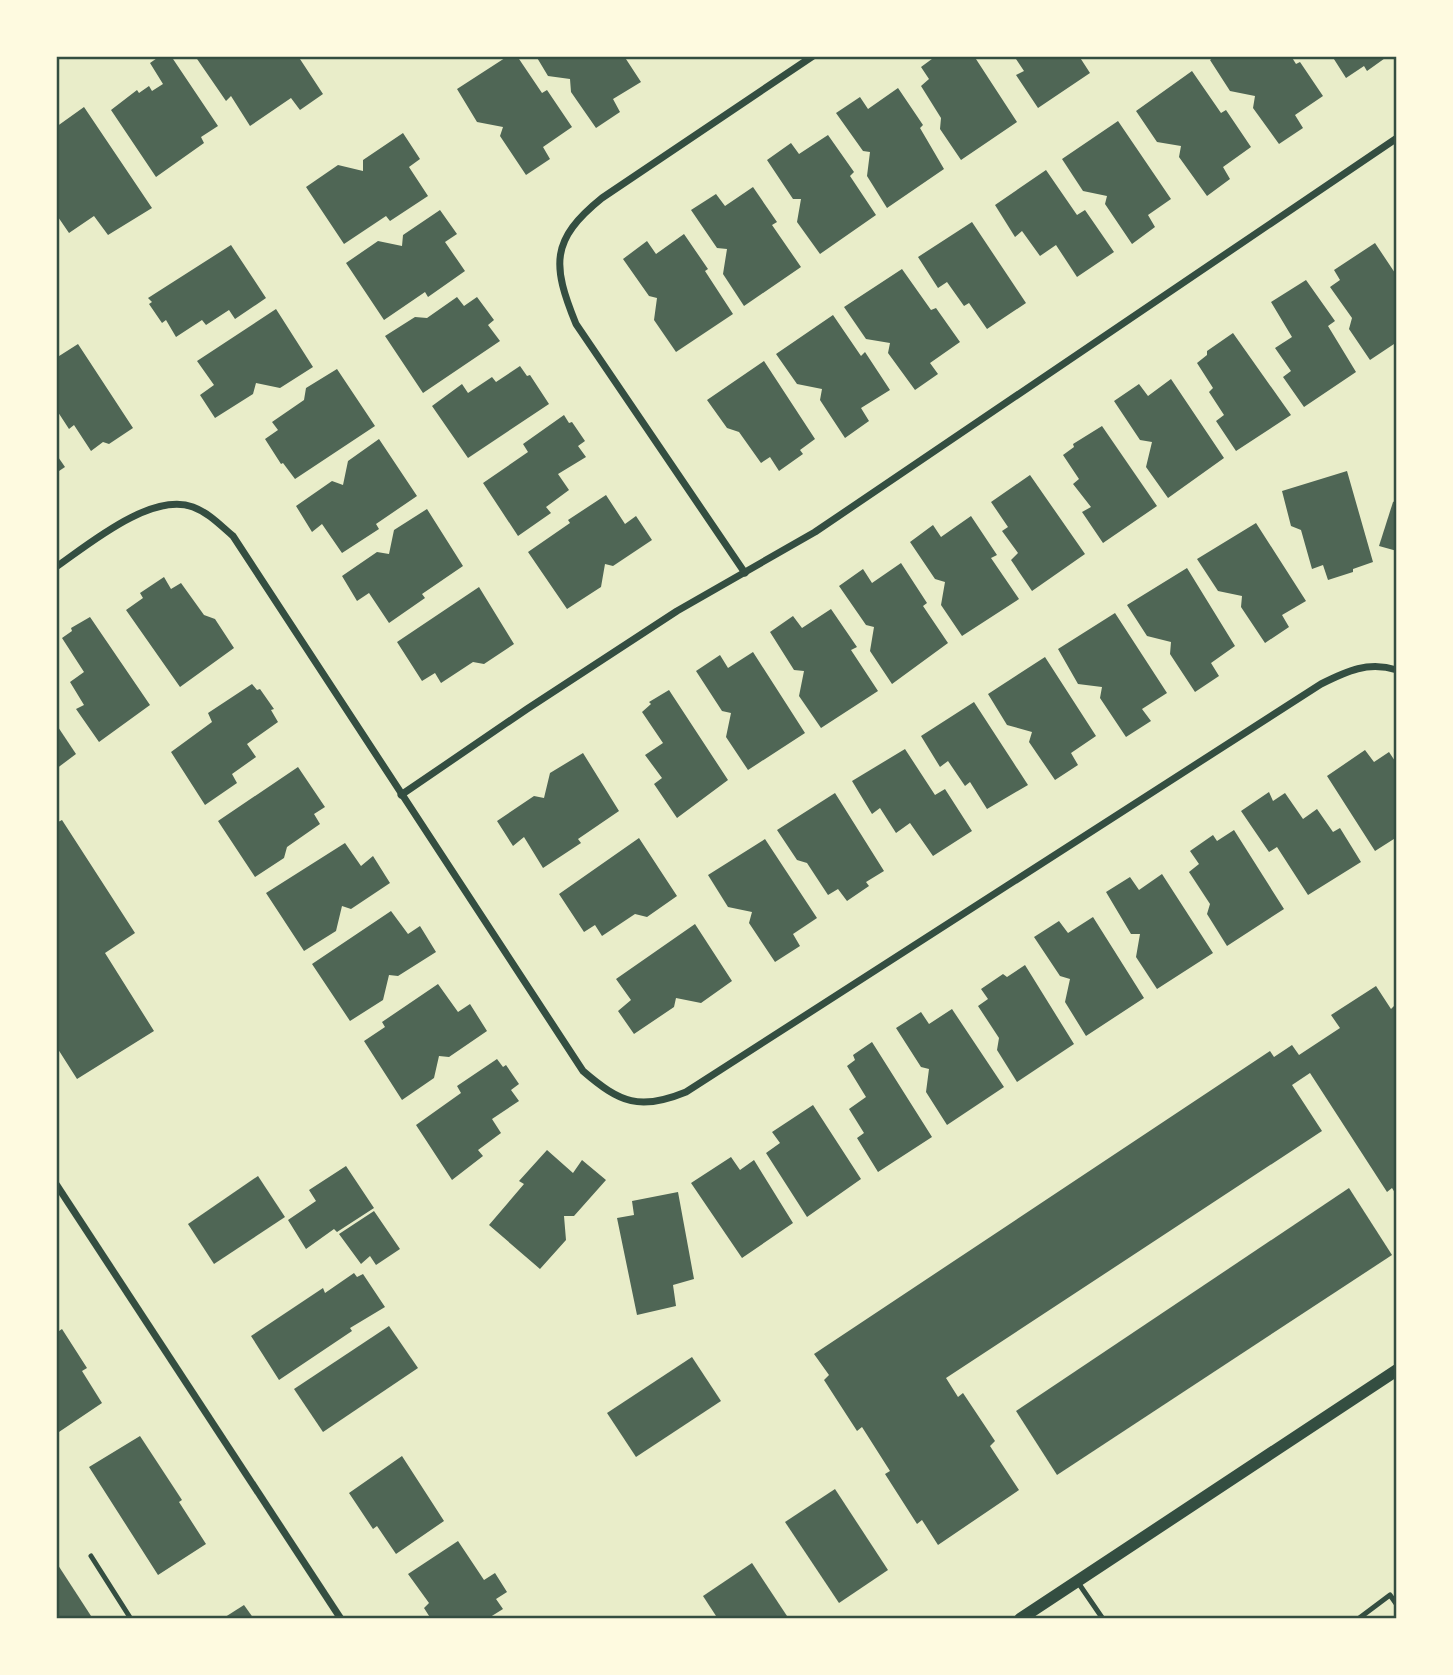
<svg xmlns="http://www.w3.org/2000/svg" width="1453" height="1675" viewBox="0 0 1453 1675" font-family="'Work Sans',sans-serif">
<rect width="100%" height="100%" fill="#e9edc9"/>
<g fill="#4f6655">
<path d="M 160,56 L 171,56 L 218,126 L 201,137 L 204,143 L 156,177 L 111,110 L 137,90 L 139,93 L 149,86 L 152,91 L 163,84 L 150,63 Z"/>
<path d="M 195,56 L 298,56 L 323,94 L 300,110 L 291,98 L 250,126 L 231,96 L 226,101 Z"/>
<path d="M 508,56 L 517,56 L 542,93 L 547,90 L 572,127 L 543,147 L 550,159 L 526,175 L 500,136 L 503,127 L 477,122 L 457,89 Z"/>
<path d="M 536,56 L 624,56 L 641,82 L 613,99 L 620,112 L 596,128 L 571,92 L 570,79 L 548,76 Z"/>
<path d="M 936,56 L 974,56 L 1017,122 L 961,160 L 940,129 L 941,118 L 921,86 L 929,79 L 921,67 Z"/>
<path d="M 1014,56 L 1079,56 L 1090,73 L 1038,108 L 1016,75 L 1024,71 Z"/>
<path d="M 1215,56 L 1291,56 L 1296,64 L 1300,62 L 1323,96 L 1295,115 L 1303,128 L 1279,144 L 1253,108 L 1255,96 L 1230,91 L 1210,60 Z"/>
<path d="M 1332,56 L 1388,56 L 1367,71 L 1364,66 L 1346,78 Z"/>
<path d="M 1192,71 L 1221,113 L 1226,110 L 1251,147 L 1223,167 L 1230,179 L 1207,196 L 1179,157 L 1181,146 L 1157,142 L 1136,111 Z"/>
<path d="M 898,88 L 923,125 L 920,128 L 944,169 L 887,208 L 867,176 L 870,152 L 863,151 L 836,113 L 860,97 L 868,109 Z"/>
<path d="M 84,107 L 152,208 L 108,235 L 94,216 L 69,233 L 56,214 L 56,127 Z"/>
<path d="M 1118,121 L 1171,199 L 1148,215 L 1155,227 L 1132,244 L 1105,204 L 1107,196 L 1083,191 L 1062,159 Z"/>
<path d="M 403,133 L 420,159 L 409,167 L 428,196 L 390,221 L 386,216 L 344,244 L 306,187 L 338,165 L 363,171 L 363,160 Z"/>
<path d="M 828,135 L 854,172 L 850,176 L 876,215 L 820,254 L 797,222 L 801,199 L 793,199 L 767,160 L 791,143 L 799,154 Z"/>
<path d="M 1046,170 L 1077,215 L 1085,210 L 1114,252 L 1077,277 L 1056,245 L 1040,256 L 1022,231 L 1015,237 L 995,205 Z"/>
<path d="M 753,187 L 777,222 L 772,225 L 801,267 L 744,306 L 723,274 L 727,249 L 717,248 L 691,210 L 716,194 L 725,206 Z"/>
<path d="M 440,210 L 457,234 L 445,242 L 465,271 L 428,297 L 425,292 L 384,320 L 346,263 L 378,241 L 402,246 L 403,235 Z"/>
<path d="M 972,222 L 1026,303 L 987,329 L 969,303 L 964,306 L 947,282 L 938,288 L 918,257 Z"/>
<path d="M 684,234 L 708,269 L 705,271 L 733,314 L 676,352 L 654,320 L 657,298 L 649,296 L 623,259 L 647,241 L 656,254 Z"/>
<path d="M 1375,243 L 1397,276 L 1397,342 L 1370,360 L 1349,329 L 1352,318 L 1330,287 L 1340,280 L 1334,270 Z"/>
<path d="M 231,245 L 266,298 L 235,319 L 229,310 L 206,325 L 202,320 L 176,337 L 166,320 L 162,323 L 149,304 L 152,302 L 148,298 Z"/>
<path d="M 902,269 L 931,310 L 936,308 L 960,342 L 930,363 L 938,374 L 915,390 L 888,353 L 890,343 L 866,339 L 844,307 Z"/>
<path d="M 1306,280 L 1335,321 L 1328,326 L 1356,372 L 1304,407 L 1283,377 L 1291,371 L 1275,348 L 1292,337 L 1271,302 Z"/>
<path d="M 457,297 L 464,306 L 477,297 L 494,320 L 488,325 L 500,341 L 423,393 L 385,336 L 415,317 L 427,318 Z"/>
<path d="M 276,309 L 313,367 L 280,388 L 256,383 L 253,394 L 215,418 L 200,395 L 214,385 L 197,361 Z"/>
<path d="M 833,315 L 861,356 L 865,352 L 890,390 L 861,408 L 869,421 L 845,438 L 820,400 L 822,389 L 797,384 L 776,354 Z"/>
<path d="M 1233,333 L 1291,415 L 1236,451 L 1216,421 L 1224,415 L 1209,392 L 1213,388 L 1197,363 L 1207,355 L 1207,351 Z"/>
<path d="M 78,344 L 133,428 L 109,444 L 103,442 L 91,451 L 74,425 L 69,429 L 56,409 L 56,358 Z"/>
<path d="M 764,361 L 815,439 L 800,450 L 803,454 L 779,471 L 770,457 L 761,463 L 739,432 L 727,428 L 707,400 Z"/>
<path d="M 520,366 L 527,376 L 530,375 L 549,404 L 468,458 L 432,406 L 462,384 L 468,393 L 492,377 L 496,382 Z"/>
<path d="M 337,369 L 375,426 L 295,479 L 283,463 L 281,464 L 265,439 L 278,430 L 272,422 L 304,400 L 306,388 Z"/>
<path d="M 1171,379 L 1224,458 L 1168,498 L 1146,467 L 1152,442 L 1140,440 L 1114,401 L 1139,384 L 1148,396 Z"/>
<path d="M 564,415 L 569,423 L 572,422 L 585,441 L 578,446 L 586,457 L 558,474 L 569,490 L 546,507 L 551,513 L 518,536 L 483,483 L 528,452 L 523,444 Z"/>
<path d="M 1102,426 L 1157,506 L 1103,543 L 1082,512 L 1091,507 L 1073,484 L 1079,479 L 1063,455 L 1074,447 L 1073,444 Z"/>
<path d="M 379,439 L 417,496 L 376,524 L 379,529 L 342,553 L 322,524 L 312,532 L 296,506 L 332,481 L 343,485 L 348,461 Z"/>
<path d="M 56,454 L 65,467 L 56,473 Z"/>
<path d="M 1347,471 L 1373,562 L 1353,569 L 1353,572 L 1328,580 L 1323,565 L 1312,569 L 1301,530 L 1291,526 L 1282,491 Z"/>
<path d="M 1030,475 L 1085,554 L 1032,591 L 1011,560 L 1018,553 L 1002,531 L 1008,527 L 991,502 Z"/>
<path d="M 606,495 L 625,524 L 636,516 L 652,540 L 613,566 L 605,564 L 601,587 L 567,609 L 528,552 L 570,523 L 568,520 Z"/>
<path d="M 1397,500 L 1397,551 L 1379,546 L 1393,502 Z"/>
<path d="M 427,509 L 463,566 L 422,594 L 425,598 L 389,623 L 369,593 L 357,601 L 342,576 L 377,552 L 389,554 L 394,530 Z"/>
<path d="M 971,516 L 997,555 L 991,558 L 1019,599 L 962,636 L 941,605 L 945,582 L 935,579 L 910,542 L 933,525 L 941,537 Z"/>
<path d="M 1256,523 L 1306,601 L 1282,615 L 1289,627 L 1265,643 L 1241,607 L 1242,596 L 1218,591 L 1197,559 Z"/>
<path d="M 901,563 L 927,603 L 923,606 L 948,643 L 892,684 L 870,651 L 874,627 L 866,625 L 839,586 L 863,569 L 872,583 Z"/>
<path d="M 1187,568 L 1235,646 L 1211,663 L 1219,676 L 1195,692 L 1170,654 L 1171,642 L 1147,636 L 1127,605 Z"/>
<path d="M 164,577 L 171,589 L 181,583 L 204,615 L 215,619 L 234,648 L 180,687 L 126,610 L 143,598 L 140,593 Z"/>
<path d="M 479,587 L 514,644 L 484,664 L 473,662 L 441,683 L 435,673 L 422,681 L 397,642 Z"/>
<path d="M 831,609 L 857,647 L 851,650 L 878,691 L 821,728 L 799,696 L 804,671 L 794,670 L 770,632 L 793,616 L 802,628 Z"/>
<path d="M 1115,613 L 1167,693 L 1142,709 L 1151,721 L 1126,737 L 1100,698 L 1102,687 L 1078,684 L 1058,649 Z"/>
<path d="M 90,617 L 150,705 L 99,742 L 76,709 L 84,705 L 70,682 L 84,672 L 62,638 L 72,631 L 71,628 Z"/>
<path d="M 753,652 L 805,733 L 748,770 L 726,737 L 731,713 L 722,711 L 696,671 L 720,655 L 728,668 Z"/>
<path d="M 1045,657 L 1096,736 L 1071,753 L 1078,765 L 1055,780 L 1029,742 L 1032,732 L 1007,725 L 988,694 Z"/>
<path d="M 252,684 L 257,690 L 260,689 L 274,709 L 271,710 L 278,722 L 247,744 L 256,757 L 232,774 L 237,783 L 205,805 L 171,752 L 212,722 L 208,713 Z"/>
<path d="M 669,690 L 728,780 L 677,818 L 654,784 L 662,778 L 645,755 L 663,743 L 642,712 L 651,704 L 649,702 Z"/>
<path d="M 974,702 L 1028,785 L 987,809 L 970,782 L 965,786 L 948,761 L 940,767 L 921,736 Z"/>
<path d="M 56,724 L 76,754 L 56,769 Z"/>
<path d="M 905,749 L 935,795 L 945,789 L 972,831 L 933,856 L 910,823 L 896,833 L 880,808 L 872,814 L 852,781 Z"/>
<path d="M 1365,750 L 1374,762 L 1389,752 L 1397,764 L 1397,837 L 1375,851 L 1327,776 Z"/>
<path d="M 583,753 L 619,811 L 578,839 L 581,843 L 543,868 L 524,837 L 513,846 L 497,821 L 534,796 L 544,798 L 550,773 Z"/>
<path d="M 298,767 L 325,807 L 314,814 L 320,824 L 287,847 L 284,858 L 255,877 L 218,821 Z"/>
<path d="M 1269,792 L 1273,801 L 1285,793 L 1303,819 L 1317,809 L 1333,832 L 1340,828 L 1361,862 L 1308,895 L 1277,847 L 1269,852 L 1241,811 Z"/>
<path d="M 835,793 L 884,871 L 866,882 L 869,886 L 847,901 L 838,889 L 828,895 L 807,863 L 797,860 L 777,830 Z"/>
<path d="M 62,820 L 135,933 L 105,953 L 154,1031 L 77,1079 L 56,1046 L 56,823 Z"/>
<path d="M 1234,830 L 1284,909 L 1227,946 L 1207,914 L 1210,904 L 1189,872 L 1199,864 L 1190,851 L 1213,835 L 1217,841 Z"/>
<path d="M 639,838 L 677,896 L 647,917 L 635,914 L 602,936 L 595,925 L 584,932 L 559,894 Z"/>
<path d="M 765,839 L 817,918 L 793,934 L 800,946 L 775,962 L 749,923 L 752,912 L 728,907 L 708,875 Z"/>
<path d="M 345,843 L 361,866 L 373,856 L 390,883 L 351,909 L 342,906 L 336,931 L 304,951 L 266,893 Z"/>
<path d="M 1162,874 L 1213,953 L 1157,989 L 1136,957 L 1140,934 L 1131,934 L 1106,892 L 1130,877 L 1139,890 Z"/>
<path d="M 391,911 L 408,934 L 420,926 L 436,952 L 398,976 L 389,975 L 383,1000 L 350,1021 L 312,964 Z"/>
<path d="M 1093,917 L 1144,998 L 1086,1036 L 1065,1002 L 1070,979 L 1060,976 L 1034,937 L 1059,921 L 1068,933 Z"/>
<path d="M 695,924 L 732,981 L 701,1003 L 676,998 L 674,1007 L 634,1034 L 618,1011 L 631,1000 L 616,979 Z"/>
<path d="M 1025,965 L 1074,1044 L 1017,1082 L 997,1050 L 999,1038 L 978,1006 L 988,999 L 981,989 L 1003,974 L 1007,977 Z"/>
<path d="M 438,984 L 458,1012 L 470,1004 L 487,1031 L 449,1057 L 439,1056 L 434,1078 L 402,1100 L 364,1041 L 385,1027 L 382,1022 Z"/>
<path d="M 1376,986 L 1391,1009 L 1395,1005 L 1397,1007 L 1397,1196 L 1392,1188 L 1387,1192 L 1310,1073 L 1292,1085 L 1322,1131 L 946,1378 L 958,1397 L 963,1393 L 995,1441 L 990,1446 L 1019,1490 L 938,1545 L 922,1520 L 917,1524 L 885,1474 L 890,1471 L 862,1427 L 857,1431 L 824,1380 L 829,1375 L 814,1354 L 1270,1051 L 1274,1057 L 1292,1045 L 1299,1055 L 1340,1028 L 1331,1015 Z"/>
<path d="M 952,1009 L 1004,1087 L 947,1125 L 926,1092 L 929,1069 L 921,1067 L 896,1028 L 921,1012 L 929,1024 Z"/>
<path d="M 872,1042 L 932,1137 L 878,1172 L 857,1138 L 864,1133 L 849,1109 L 866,1097 L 847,1066 L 855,1060 L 853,1055 Z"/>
<path d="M 497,1059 L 503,1067 L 506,1065 L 519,1084 L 511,1090 L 519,1101 L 492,1119 L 501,1133 L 478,1150 L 483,1156 L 452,1180 L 416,1125 L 461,1093 L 457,1086 Z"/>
<path d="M 813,1105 L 861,1179 L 807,1217 L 766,1153 L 780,1143 L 772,1132 Z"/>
<path d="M 547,1150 L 573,1173 L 582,1160 L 606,1180 L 574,1216 L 564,1216 L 566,1240 L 540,1269 L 489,1225 L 524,1184 L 519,1181 Z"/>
<path d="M 731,1157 L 740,1170 L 754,1160 L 793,1223 L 742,1258 L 691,1183 Z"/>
<path d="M 346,1166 L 374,1208 L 337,1232 L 334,1229 L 306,1249 L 288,1220 L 316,1201 L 309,1190 Z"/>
<path d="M 258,1176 L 285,1217 L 214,1264 L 188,1224 Z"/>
<path d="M 1349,1188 L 1392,1255 L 1057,1475 L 1016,1411 Z"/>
<path d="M 678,1192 L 694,1279 L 673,1285 L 676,1306 L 637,1315 L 617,1218 L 634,1215 L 632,1201 Z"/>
<path d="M 374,1211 L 400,1249 L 376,1265 L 370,1256 L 361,1264 L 339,1234 Z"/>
<path d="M 354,1273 L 357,1277 L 363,1274 L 385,1307 L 350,1328 L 352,1331 L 279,1380 L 251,1336 L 323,1288 L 325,1293 Z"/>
<path d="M 389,1326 L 418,1368 L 323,1432 L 294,1389 Z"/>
<path d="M 62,1329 L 87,1368 L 82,1371 L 102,1403 L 56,1434 L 56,1333 Z"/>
<path d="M 692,1357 L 721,1401 L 636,1457 L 607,1413 Z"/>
<path d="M 140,1436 L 182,1500 L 179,1502 L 206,1544 L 158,1575 L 89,1467 Z"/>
<path d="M 402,1456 L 444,1521 L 396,1554 L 377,1526 L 373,1529 L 349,1493 Z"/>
<path d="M 835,1489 L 888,1570 L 839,1603 L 785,1522 Z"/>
<path d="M 458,1541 L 484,1580 L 495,1573 L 507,1592 L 496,1599 L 503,1609 L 487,1619 L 431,1619 L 424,1608 L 429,1603 L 408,1574 Z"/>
<path d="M 56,1562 L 93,1619 L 56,1619 Z"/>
<path d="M 752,1563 L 789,1619 L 718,1619 L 703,1596 Z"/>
<path d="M 244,1605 L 254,1619 L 222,1619 Z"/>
</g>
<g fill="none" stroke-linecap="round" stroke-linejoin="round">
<g stroke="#344e41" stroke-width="5">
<path d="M 91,1556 L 131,1619"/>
<path d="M 1077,1581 L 1103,1619"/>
<path d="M 1358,1619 L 1390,1595 L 1397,1605"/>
</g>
<g stroke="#344e41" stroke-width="7">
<path d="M 56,567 C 89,544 151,492 193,507 C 209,513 220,525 233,536 L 583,1071 C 620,1103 640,1111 686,1092 L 1321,684 C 1347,671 1368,661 1397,670"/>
<path d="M 745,573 L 576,324 C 552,265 550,240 602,198 L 813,56"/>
<path d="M 401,795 L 527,709 L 677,611 L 815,532 L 1397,138"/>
<path d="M 56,1184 L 341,1619"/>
</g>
<path stroke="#344e41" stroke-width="12" d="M 1020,1619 L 1397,1370"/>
</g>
<rect width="1453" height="1675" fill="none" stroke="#fefae0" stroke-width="116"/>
<rect x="58" y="58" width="1337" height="1559" fill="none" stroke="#344e41" stroke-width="2.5"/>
</svg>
